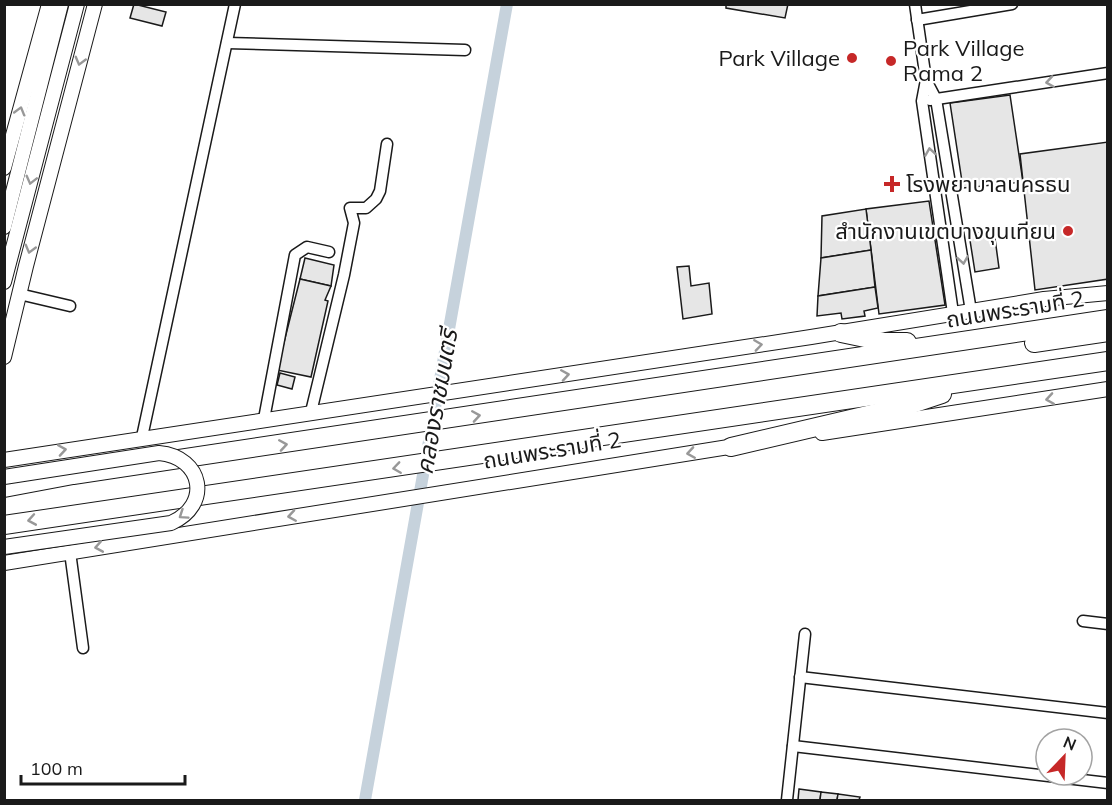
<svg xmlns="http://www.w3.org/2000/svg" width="1112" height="805" viewBox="0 0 1112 805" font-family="Mulish,'Noto Sans Thai',sans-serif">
<rect width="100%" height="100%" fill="#fff"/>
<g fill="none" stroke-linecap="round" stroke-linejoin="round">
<path stroke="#c6d2dc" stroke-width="12" d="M 365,800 L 507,4"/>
</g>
<g fill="#e6e6e6" stroke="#1a1a1a" stroke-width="1.5">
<path d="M 134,4 L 166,12 L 162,26 L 130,18 Z"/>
<path d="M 726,4 L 788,4 L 785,18 L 726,8 Z"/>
<path d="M 1010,95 L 1023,182 L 963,188 L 950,103 Z"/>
<path d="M 1108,142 L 1108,279 L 1035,290 L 1020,154 Z"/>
<path d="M 929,201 L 945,305 L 879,314 L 866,209 Z"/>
<path d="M 866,209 L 871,250 L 821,258 L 822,216 Z"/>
<path d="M 994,231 L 999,268 L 975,272 L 969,234 Z"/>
<path d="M 871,250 L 875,287 L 818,296 L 821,258 Z"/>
<path d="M 305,258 L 334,265 L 331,286 L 300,279 Z"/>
<path d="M 689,266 L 691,286 L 709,283 L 712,314 L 683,319 L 677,267 Z"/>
<path d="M 300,279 L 331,286 L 325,300 L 328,301 L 311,377 L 277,370 Z"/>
<path d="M 875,287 L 878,308 L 864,311 L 865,316 L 842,319 L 841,313 L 817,316 L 818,296 Z"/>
<path d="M 280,373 L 295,377 L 292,389 L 277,385 Z"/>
<path d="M 799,789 L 821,792 L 820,800 L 798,800 Z"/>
<path d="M 821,792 L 838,794 L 837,800 L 820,800 Z"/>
<path d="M 838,794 L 860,797 L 859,800 L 837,800 Z"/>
</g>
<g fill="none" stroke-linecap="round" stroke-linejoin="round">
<g stroke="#1a1a1a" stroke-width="13">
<g id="street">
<path d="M 915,4 L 926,80"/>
<path d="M 917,20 L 1012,4"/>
<path d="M 227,43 L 465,50"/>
<path d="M 930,100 L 1108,73"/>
<path d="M 19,294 L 70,306"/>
<path d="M 953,313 L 922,101 L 926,80 L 936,99 L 971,311"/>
<path d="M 311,412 L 344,275 L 354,223 L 350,208 L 366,208 L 376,199 L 380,191 L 387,144"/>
<path d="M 264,419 L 295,255 L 307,247 L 329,252"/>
<path d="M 142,437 L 235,4"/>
<path d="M 70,552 L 83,648"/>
<path d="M 1083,621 L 1108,624"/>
<path d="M 800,677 L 1108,713"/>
<path d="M 793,746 L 1108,783"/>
<path d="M 787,800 L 805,634"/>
</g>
</g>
<g stroke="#1a1a1a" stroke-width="16">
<g id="secondary">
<path d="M 4,168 L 49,4"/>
<path d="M 4,227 L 61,4"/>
<path d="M 4,282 L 77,4"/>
<path d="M 4,357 L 26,266 L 95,4"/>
<path d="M 822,433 L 1108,389"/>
<path d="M 4,460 L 811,337 L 1044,299 L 1108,293"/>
<path d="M 4,563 L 741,445"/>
</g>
</g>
<g stroke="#1a1a1a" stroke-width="20">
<g id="highway">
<path d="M 841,333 L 884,342 L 907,342"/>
<path d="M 1034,343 L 1108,332"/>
<path d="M 731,447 L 906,406 L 942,394"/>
<path d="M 4,488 L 73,475 L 1108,319"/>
<path d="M 4,525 L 1108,361"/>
</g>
</g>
<use href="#street" stroke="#fff" stroke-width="10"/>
<use href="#secondary" stroke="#fff" stroke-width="14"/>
<use href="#highway" stroke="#fff" stroke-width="18"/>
<g stroke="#1a1a1a" stroke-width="16" stroke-linecap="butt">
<path id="secondary-bridge" d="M 4,477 L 159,453 C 203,457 212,505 171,523 L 4,547"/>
</g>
<use href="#secondary-bridge" stroke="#fff" stroke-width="14"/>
</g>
<defs><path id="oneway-chevron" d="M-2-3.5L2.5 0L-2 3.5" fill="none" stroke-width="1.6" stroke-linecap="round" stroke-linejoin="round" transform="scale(1.5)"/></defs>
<g stroke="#989898">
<use href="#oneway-chevron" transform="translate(80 61) rotate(105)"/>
<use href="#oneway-chevron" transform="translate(1050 82) rotate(171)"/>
<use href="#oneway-chevron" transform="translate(20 111) rotate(-74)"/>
<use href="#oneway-chevron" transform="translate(930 152) rotate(-99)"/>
<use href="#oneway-chevron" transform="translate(31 180) rotate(104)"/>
<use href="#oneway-chevron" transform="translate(30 249) rotate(105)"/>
<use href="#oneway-chevron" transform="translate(963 260) rotate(81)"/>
<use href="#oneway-chevron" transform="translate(758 345) rotate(-8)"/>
<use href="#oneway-chevron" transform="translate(565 375) rotate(-9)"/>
<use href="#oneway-chevron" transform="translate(1050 399) rotate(171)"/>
<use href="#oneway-chevron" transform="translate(476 416) rotate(-9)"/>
<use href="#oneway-chevron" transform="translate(283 445) rotate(-9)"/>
<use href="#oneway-chevron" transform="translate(62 450) rotate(-9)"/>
<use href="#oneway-chevron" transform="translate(691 453) rotate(171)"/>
<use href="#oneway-chevron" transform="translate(397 468) rotate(172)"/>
<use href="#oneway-chevron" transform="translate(183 515) rotate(146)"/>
<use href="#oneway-chevron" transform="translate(292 516) rotate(171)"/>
<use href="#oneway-chevron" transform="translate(32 520) rotate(170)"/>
<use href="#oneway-chevron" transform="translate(99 547) rotate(170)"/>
</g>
<g fill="#c62828" stroke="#fff" stroke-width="2">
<circle cx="852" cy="58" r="6"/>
<circle cx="891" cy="61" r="6"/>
<path d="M889 175h6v6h6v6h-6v6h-6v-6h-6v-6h6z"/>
<circle cx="1068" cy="231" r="6"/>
</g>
<g text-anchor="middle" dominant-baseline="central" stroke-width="4.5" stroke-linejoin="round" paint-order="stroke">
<g font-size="22" fill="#1a1a1a" stroke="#fff" text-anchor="start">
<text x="903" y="48">Park Village<tspan x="903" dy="25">Rama 2</tspan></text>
<text x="840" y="58" text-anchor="end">Park Village</text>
<text x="906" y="184">โรงพยาบาลนครธน</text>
<text x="1056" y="231" text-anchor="end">สำนักงานเขตบางขุนเทียน</text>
</g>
<g font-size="22" fill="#1a1a1a" stroke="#fff">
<text transform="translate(1015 309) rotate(-9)">ถนนพระรามที่ 2</text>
<text transform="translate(552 450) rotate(-9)">ถนนพระรามที่ 2</text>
</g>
<g font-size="24" font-style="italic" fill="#1a1a1a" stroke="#fff">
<text transform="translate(436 402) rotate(-80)">คลองราชมนตรี</text>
</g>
</g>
<rect width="1112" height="805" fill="none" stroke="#1a1a1a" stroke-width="12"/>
<g transform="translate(1064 757) rotate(23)"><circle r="28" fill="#ffffff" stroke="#a3a3a3" stroke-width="1.5"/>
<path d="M0-4.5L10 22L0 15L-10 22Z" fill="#c62828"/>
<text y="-9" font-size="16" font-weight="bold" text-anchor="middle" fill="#1a1a1a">N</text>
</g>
<path d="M21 775v9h164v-9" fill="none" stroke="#1a1a1a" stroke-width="3"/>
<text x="30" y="775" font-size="18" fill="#1a1a1a" stroke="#ffffff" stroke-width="4.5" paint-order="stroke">100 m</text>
</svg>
